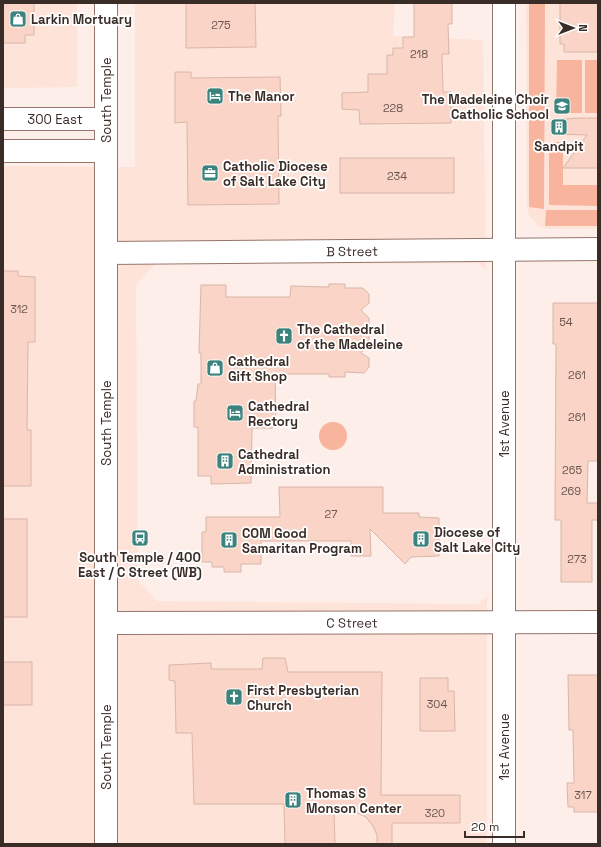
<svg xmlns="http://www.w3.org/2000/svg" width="601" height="847" viewBox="0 0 601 847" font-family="'Space Grotesk',sans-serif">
<rect width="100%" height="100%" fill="#fdeee9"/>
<g fill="#fee3d9">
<path d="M 3,3 L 77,3 L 77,87 L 3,88 Z"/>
<path d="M 135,3 L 395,3 L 393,36 L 483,40 L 486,270 L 477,263 L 155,264 L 136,285 L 138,580 L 157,601 L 477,604 L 487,597 L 487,844 L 3,844 L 3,166 L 135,167 Z"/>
<path d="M 526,3 L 598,3 L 598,229 L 545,229 L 538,226 L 529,215 L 527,208 Z"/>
</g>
<g fill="#f8b49d">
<path d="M 529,3 L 545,3 L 544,209 L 529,207 Z"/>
<path d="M 557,60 L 582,60 L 582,113 L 556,113 Z"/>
<rect x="585" y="60" width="13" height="53"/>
<path d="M 549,142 L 563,142 L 563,185 L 598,185 L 598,206 L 549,205 Z"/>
<path d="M 546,210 L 598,210 L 598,226 L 545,226 Z"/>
<circle cx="333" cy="436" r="14"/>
</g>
<g fill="#f9d4c7" stroke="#d9b6a9">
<path d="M 3,3 L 34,3 L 34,35 L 25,35 L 25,43 L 3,43 Z"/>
<path d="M 186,3 L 255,3 L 256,47 L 186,48 Z"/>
<path d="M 414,3 L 452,3 L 452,24 L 448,24 L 449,54 L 442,54 L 443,92 L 451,92 L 451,123 L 360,124 L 359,110 L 342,109 L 342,93 L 368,92 L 368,74 L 387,74 L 387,55 L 393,55 L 393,48 L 403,48 L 403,37 L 414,37 Z"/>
<path d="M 560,3 L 598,3 L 598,52 L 564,52 L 564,44 L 560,44 Z"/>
<path d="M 175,72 L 191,72 L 191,78 L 280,77 L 281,116 L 278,116 L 279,204 L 188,205 L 187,122 L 175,123 Z"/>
<path d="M 577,118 L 598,118 L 598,168 L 563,168 L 587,135 L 553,134 L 554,120 Z"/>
<rect x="340" y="158" width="114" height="35"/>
<path d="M 3,271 L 18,271 L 18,276 L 35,277 L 35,342 L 28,342 L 27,430 L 31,430 L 31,486 L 3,486 Z"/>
<path d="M 329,284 L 345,284 L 345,288 L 363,288 L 369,294 L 369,303 L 361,310 L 369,318 L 369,344 L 361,353 L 369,358 L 369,367 L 364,373 L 345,372 L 345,377 L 329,377 L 329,374 L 275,374 L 276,426 L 273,426 L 273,428 L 252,428 L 251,483 L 211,484 L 211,476 L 198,476 L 198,427 L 194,427 L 194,401 L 196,401 L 198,384 L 201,384 L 201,353 L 199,353 L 201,285 L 226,285 L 226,297 L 290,297 L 291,286 L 329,287 Z"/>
<path d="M 553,303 L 598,303 L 598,461 L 588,461 L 587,503 L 598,503 L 598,520 L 592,520 L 592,582 L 561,582 L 561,520 L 555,520 L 556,344 L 553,344 Z"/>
<path d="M 279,487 L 383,487 L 383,513 L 419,513 L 419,517 L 439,518 L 439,556 L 411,557 L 405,564 L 370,529 L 371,556 L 351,556 L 351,541 L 261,541 L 261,564 L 241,564 L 241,572 L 224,572 L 224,567 L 212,567 L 212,562 L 202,562 L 202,532 L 206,532 L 206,517 L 280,517 Z"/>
<rect x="3" y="519" width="24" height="98"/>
<path d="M 263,658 L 285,658 L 288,672 L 382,672 L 381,795 L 460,795 L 460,823 L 392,823 L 392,844 L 377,844 L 377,835 L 373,826 L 366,817 L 357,813 L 334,813 L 335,844 L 285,844 L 284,804 L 194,804 L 192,733 L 176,733 L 175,681 L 169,680 L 169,665 L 211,663 L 211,669 L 262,669 Z"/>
<rect x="3" y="662" width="29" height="43"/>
<path d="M 568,675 L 598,675 L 598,812 L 574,812 L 574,807 L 568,807 L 567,783 L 574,783 L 573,730 L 569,730 Z"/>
<path d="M 420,678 L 448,678 L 448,691 L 454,691 L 455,731 L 420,731 Z"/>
</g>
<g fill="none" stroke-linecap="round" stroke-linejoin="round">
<g stroke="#96756a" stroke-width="24">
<g id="minor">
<path d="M 504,3 L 504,844"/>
<path id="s1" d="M 3,119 L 106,119"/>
<path d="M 3,151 L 106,151"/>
<path id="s2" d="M 106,253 L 598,249"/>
<path id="s3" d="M 106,623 L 598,622"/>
</g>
</g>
<g stroke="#96756a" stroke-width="24">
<path id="major" d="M 106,3 L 106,844"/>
</g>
<use href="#minor" stroke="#fff" stroke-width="22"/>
<use href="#major" stroke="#fff" stroke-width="22"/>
</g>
<defs>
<g id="shop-square" transform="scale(0.9)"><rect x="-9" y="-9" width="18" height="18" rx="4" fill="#3c837e" stroke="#fff"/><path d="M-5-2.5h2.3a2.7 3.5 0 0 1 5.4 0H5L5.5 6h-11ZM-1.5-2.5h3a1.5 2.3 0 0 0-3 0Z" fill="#fff"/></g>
<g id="hotel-square" transform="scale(0.9)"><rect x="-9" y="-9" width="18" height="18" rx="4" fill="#3c837e" stroke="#fff"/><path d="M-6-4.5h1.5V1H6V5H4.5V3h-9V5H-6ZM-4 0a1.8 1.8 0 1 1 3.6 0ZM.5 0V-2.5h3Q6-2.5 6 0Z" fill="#fff"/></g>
<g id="school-square" transform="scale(0.9)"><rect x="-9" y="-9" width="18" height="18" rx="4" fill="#3c837e" stroke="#fff"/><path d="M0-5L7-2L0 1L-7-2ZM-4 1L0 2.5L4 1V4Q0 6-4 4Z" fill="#fff"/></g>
<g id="building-square" transform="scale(0.9)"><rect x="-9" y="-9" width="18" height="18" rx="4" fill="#3c837e" stroke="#fff"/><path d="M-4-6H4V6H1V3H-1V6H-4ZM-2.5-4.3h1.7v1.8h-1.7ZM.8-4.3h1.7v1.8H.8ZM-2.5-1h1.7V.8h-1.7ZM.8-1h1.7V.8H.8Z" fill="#fff"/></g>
<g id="office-square" transform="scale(0.9)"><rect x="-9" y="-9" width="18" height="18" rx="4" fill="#3c837e" stroke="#fff"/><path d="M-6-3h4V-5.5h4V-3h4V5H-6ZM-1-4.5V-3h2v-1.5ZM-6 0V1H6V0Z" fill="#fff"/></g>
<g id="church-square" transform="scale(0.9)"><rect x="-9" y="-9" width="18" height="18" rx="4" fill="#3c837e" stroke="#fff"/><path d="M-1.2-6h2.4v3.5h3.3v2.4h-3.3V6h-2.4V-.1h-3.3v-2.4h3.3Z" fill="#fff"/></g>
<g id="bus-square" transform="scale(0.9)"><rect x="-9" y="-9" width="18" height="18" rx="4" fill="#3c837e" stroke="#fff"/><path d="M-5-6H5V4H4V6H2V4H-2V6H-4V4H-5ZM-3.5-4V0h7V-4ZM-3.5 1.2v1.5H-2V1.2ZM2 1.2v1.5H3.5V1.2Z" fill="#fff"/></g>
</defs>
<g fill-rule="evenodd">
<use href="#shop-square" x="18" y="19"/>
<use href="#hotel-square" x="215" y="96"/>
<use href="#school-square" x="562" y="106"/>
<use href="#building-square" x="559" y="127"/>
<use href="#office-square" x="210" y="173"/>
<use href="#church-square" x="284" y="336"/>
<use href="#shop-square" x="215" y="368"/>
<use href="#hotel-square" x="235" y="413"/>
<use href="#building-square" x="225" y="461"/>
<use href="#bus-square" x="140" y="538"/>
<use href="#building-square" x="421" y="539"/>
<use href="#building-square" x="229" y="540"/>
<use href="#church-square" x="234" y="697"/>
<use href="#building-square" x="293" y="800"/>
</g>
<g text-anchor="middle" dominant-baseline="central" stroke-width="3.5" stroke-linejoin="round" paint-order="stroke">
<g font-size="11" fill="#6a564f">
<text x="221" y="25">275</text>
<text x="419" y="54">218</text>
<text x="393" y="108">228</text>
<text x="397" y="176">234</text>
<text x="19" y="309">312</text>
<text x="566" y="322">54</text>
<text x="577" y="375">261</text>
<text x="577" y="417">261</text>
<text x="572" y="470">265</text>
<text x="571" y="491">269</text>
<text x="331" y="514">27</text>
<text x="577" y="559">273</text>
<text x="437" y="704">304</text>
<text x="583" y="795">317</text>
<text x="435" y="813">320</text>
</g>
<g font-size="13" font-weight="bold" fill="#3a2c27" stroke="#fff" text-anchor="start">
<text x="31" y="19">Larkin Mortuary</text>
<text x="228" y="96">The Manor</text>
<text x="549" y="99" text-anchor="end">The Madeleine Choir<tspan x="549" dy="15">Catholic School</tspan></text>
<text x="559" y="146" text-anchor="middle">Sandpit</text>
<text x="223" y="166">Catholic Diocese<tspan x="223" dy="15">of Salt Lake City</tspan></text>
<text x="297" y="329">The Cathedral<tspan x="297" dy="15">of the Madeleine</tspan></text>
<text x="228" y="361">Cathedral<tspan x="228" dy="15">Gift Shop</tspan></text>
<text x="248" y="406">Cathedral<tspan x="248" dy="15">Rectory</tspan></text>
<text x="238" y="454">Cathedral<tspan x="238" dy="15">Administration</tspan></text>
<text x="434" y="532">Diocese of<tspan x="434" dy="15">Salt Lake City</tspan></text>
<text x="242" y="533">COM Good<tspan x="242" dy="15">Samaritan Program</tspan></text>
<text x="140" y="557" text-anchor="middle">South Temple / 400<tspan x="140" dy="15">East / C Street (WB)</tspan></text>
<text x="247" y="690">First Presbyterian<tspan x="247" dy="15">Church</tspan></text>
<text x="306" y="793">Thomas S<tspan x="306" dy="15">Monson Center</tspan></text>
</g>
<g font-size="13" fill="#3a2c27" stroke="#fff">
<text transform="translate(106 100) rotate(-90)">South Temple</text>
<text stroke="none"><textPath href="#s1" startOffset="52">300 East</textPath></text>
<text stroke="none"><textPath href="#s2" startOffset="246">B Street</textPath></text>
<text transform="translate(106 423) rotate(-90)">South Temple</text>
<text transform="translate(504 424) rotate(-90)">1st Avenue</text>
<text stroke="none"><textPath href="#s3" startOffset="246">C Street</textPath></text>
<text transform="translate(106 747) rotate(-90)">South Temple</text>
<text transform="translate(504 747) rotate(-90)">1st Avenue</text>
</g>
</g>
<rect width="601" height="847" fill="none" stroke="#3a2c27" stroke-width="8"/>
<g transform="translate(573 28) rotate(90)" stroke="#ffffff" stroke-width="3" paint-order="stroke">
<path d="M0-3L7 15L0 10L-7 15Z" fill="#3a2c27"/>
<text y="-6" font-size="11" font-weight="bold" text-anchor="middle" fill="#3a2c27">N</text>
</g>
<path d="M465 831v6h59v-6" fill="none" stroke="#3a2c27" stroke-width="2"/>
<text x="471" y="831" font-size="12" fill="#3a2c27" stroke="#ffffff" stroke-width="3" paint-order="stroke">20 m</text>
</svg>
